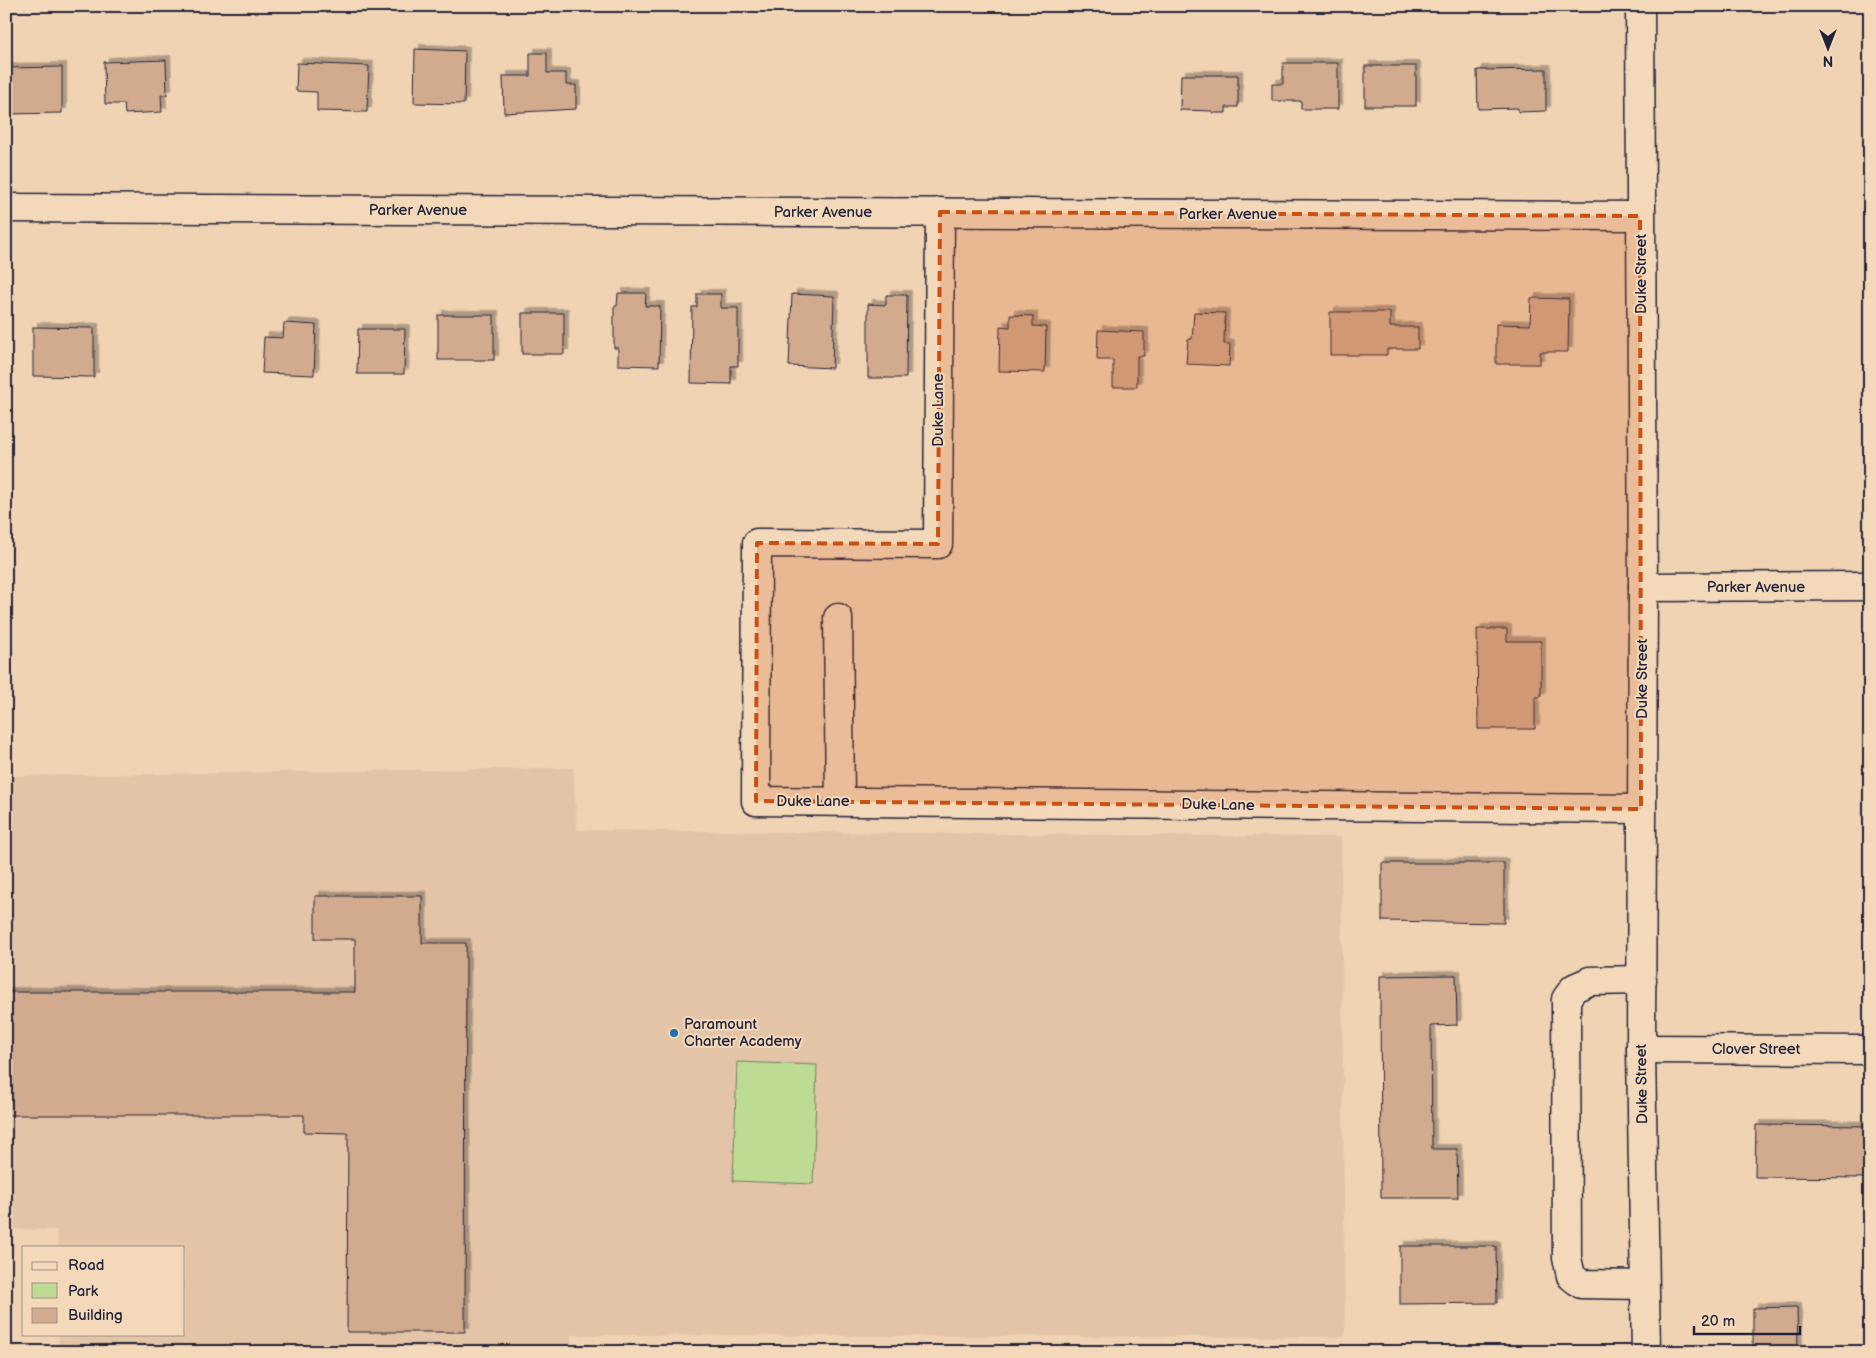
<svg xmlns="http://www.w3.org/2000/svg" width="1876" height="1358" viewBox="0 0 1876 1358" font-family="'Balsamiq Sans',sans-serif">
<defs>
<filter id="shadow"><feDropShadow dx="4.5" dy="-4.5" stdDeviation="0" flood-color="#0004"/></filter>
</defs>
<rect width="100%" height="100%" fill="#f0d3b3"/>
<filter id="ink" filterUnits="userSpaceOnUse"><feTurbulence type="fractalNoise" baseFrequency=".02" numOctaves="2"/><feDisplacementMap in="SourceGraphic" scale="10" xChannelSelector="R" yChannelSelector="G"/><feConvolveMatrix kernelMatrix="1 2 1 2 8 2 1 2 1" color-interpolation-filters="sRGB"/></filter>
<g filter="url(#ink)">
<path fill="#e3c4a6" d="M 573,768 L 577,830 L 1341,837 L 1345,1337 L 571,1335 L 571,1352 L 59,1352 L 59,1334 L 184,1334 L 184,1247 L 58,1247 L 57,1230 L 6,1229 L 6,776 Z"/>
<path fill="#bedb93" stroke="#707e67" d="M 737,1062 L 817,1065 L 813,1184 L 733,1181 Z"/>
<g fill="#d2ab8e" stroke="#22223b" filter="url(#shadow)">
<path d="M 415,49 L 465,51 L 464,104 L 414,103 Z"/>
<path d="M 530,53 L 547,53 L 547,73 L 566,73 L 566,85 L 576,85 L 576,109 L 504,113 L 503,76 L 530,76 Z"/>
<path d="M 166,60 L 167,95 L 161,95 L 162,112 L 125,114 L 124,104 L 105,104 L 104,62 Z"/>
<path d="M 297,63 L 369,66 L 367,112 L 317,111 L 317,92 L 296,91 Z"/>
<path d="M 1283,63 L 1338,63 L 1338,109 L 1301,109 L 1301,101 L 1272,101 L 1272,84 L 1283,84 Z"/>
<rect x="1365" y="66" width="51" height="40"/>
<path d="M 62,67 L 62,113 L 6,114 L 6,68 Z"/>
<path d="M 1546,69 L 1546,111 L 1518,112 L 1518,108 L 1478,109 L 1477,70 Z"/>
<path d="M 1181,75 L 1238,75 L 1238,107 L 1226,107 L 1226,113 L 1213,113 L 1213,111 L 1180,110 Z"/>
<path d="M 618,293 L 646,293 L 645,306 L 660,306 L 659,366 L 618,365 L 618,348 L 614,348 L 614,306 L 617,306 Z"/>
<path d="M 697,294 L 721,294 L 721,308 L 738,308 L 738,366 L 731,366 L 731,384 L 691,383 L 692,307 L 697,307 Z"/>
<path d="M 792,294 L 834,296 L 832,368 L 789,366 Z"/>
<path d="M 886,295 L 907,295 L 906,378 L 868,378 L 868,304 L 886,305 Z"/>
<path d="M 1531,298 L 1569,299 L 1568,352 L 1540,352 L 1540,364 L 1496,364 L 1496,324 L 1530,325 Z"/>
<path d="M 1194,312 L 1225,313 L 1224,344 L 1230,344 L 1229,366 L 1186,364 L 1188,339 L 1192,339 Z"/>
<path d="M 1330,312 L 1390,312 L 1390,327 L 1418,327 L 1418,349 L 1387,349 L 1387,355 L 1330,355 Z"/>
<rect x="522" y="313" width="42" height="41"/>
<rect x="438" y="315" width="56" height="45"/>
<path d="M 1010,315 L 1033,316 L 1033,326 L 1046,327 L 1045,372 L 999,371 L 1000,326 L 1010,327 Z"/>
<path d="M 284,323 L 316,325 L 314,375 L 262,373 L 264,337 L 283,338 Z"/>
<path d="M 33,327 L 94,328 L 94,377 L 33,376 Z"/>
<path d="M 358,329 L 405,329 L 404,374 L 357,374 Z"/>
<path d="M 1098,330 L 1144,332 L 1144,356 L 1137,356 L 1137,387 L 1113,387 L 1113,360 L 1097,360 Z"/>
<path d="M 1477,629 L 1507,629 L 1507,641 L 1541,641 L 1541,697 L 1535,697 L 1535,729 L 1478,729 Z"/>
<path d="M 1382,863 L 1504,863 L 1504,923 L 1382,921 Z"/>
<path d="M 315,896 L 422,896 L 422,943 L 466,943 L 465,1332 L 347,1332 L 348,1133 L 304,1132 L 304,1115 L 6,1115 L 6,992 L 355,992 L 355,939 L 315,939 Z"/>
<path d="M 1456,975 L 1457,1025 L 1431,1026 L 1432,1149 L 1457,1149 L 1458,1198 L 1381,1198 L 1380,976 Z"/>
<path d="M 1756,1125 L 1870,1126 L 1870,1178 L 1755,1177 Z"/>
<path d="M 1400,1246 L 1496,1246 L 1497,1303 L 1400,1304 Z"/>
<path d="M 1797,1307 L 1798,1352 L 1753,1352 L 1753,1308 Z"/>
</g>
<g fill="none" stroke-linecap="round" stroke-linejoin="round">
<g stroke="#22223b" stroke-width="31">
<g id="minor">
<path d="M 1640,6 L 1643,587 L 1641,1049 L 1646,1352"/>
<path d="M 6,208 L 1640,216"/>
<path d="M 940,212 L 938,544 L 757,543 L 756,801 L 1641,809"/>
<path d="M 1643,587 L 1870,586"/>
<path d="M 838,618 L 840,801"/>
<path d="M 1642,980 L 1590,981 L 1574,988 L 1566,999 L 1567,1258 L 1571,1276 L 1581,1284 L 1644,1285"/>
<path d="M 1641,1049 L 1870,1050"/>
</g>
</g>
<use href="#minor" stroke="#f3d9ba" stroke-width="28"/>
</g>
</g>
<path fill="#ca5113" fill-opacity="0.2" stroke="#ca5113" stroke-width="4" stroke-dasharray="10 6" stroke-linejoin="round" d="M 940,212 L 1640,216 L 1641,809 L 756,801 L 757,543 L 938,544 Z"/>
<circle fill="#1f6fb2" stroke="#f3d9ba" stroke-width="2" cx="674" cy="1033" r="5"/>
<g text-anchor="middle" dominant-baseline="central" stroke-width="4" stroke-linejoin="round" paint-order="stroke">
<g font-size="15" fill="#22223b" stroke="#f3d9ba">
<text x="418" y="210">Parker Avenue</text>
<text x="823" y="212">Parker Avenue</text>
<text x="1228" y="214">Parker Avenue</text>
<text transform="translate(1641 274) rotate(-90)">Duke Street</text>
<text transform="translate(938 410) rotate(-90)">Duke Lane</text>
<text x="1756" y="587">Parker Avenue</text>
<text transform="translate(1642 679) rotate(-90)">Duke Street</text>
<text x="813" y="801">Duke Lane</text>
<text transform="translate(1218 805) rotate(1)">Duke Lane</text>
<text x="1756" y="1049">Clover Street</text>
<text transform="translate(1642 1084) rotate(-91)">Duke Street</text>
</g>
<g font-size="15" fill="#22223b" stroke="#f3d9ba" text-anchor="start">
<text x="684" y="1024">Paramount<tspan x="684" dy="17">Charter Academy</tspan></text>
</g>
</g>
<rect width="1876" height="1358" fill="none" stroke="#f3d9ba" stroke-width="25"/>
<rect x="12" y="12" width="1851" height="1333" fill="none" stroke="#22223b" stroke-width="2" filter="url(#ink)"/>
<rect x="22" y="1246" width="162" height="90" fill="#f3d9ba" stroke="#9f9087"/>
<rect x="32" y="1262" width="25" height="8" fill="#f3d9ba" stroke="#9f9087"/>
<text x="68" y="1270" font-size="15" fill="#22223b">Road</text>
<rect x="32" y="1283" width="25" height="15" fill="#bedb93" stroke="#9f9087"/>
<text x="68" y="1296" font-size="15" fill="#22223b">Park</text>
<rect x="32" y="1308" width="25" height="15" fill="#d2ab8e" stroke="#9f9087"/>
<text x="68" y="1320" font-size="15" fill="#22223b">Building</text>
<g transform="translate(1828 48) rotate(180)" stroke="#f3d9ba" stroke-width="4" paint-order="stroke">
<path d="M0-4L9 19L0 12L-9 19Z" fill="#22223b"/>
<text y="-8" font-size="14" font-weight="bold" text-anchor="middle" fill="#22223b">N</text>
</g>
<path d="M1694 1326v8h106v-8" fill="none" stroke="#22223b" stroke-width="2.5"/>
<text x="1701" y="1326" font-size="15" fill="#22223b" stroke="#f3d9ba" stroke-width="4" paint-order="stroke">20 m</text>
</svg>
